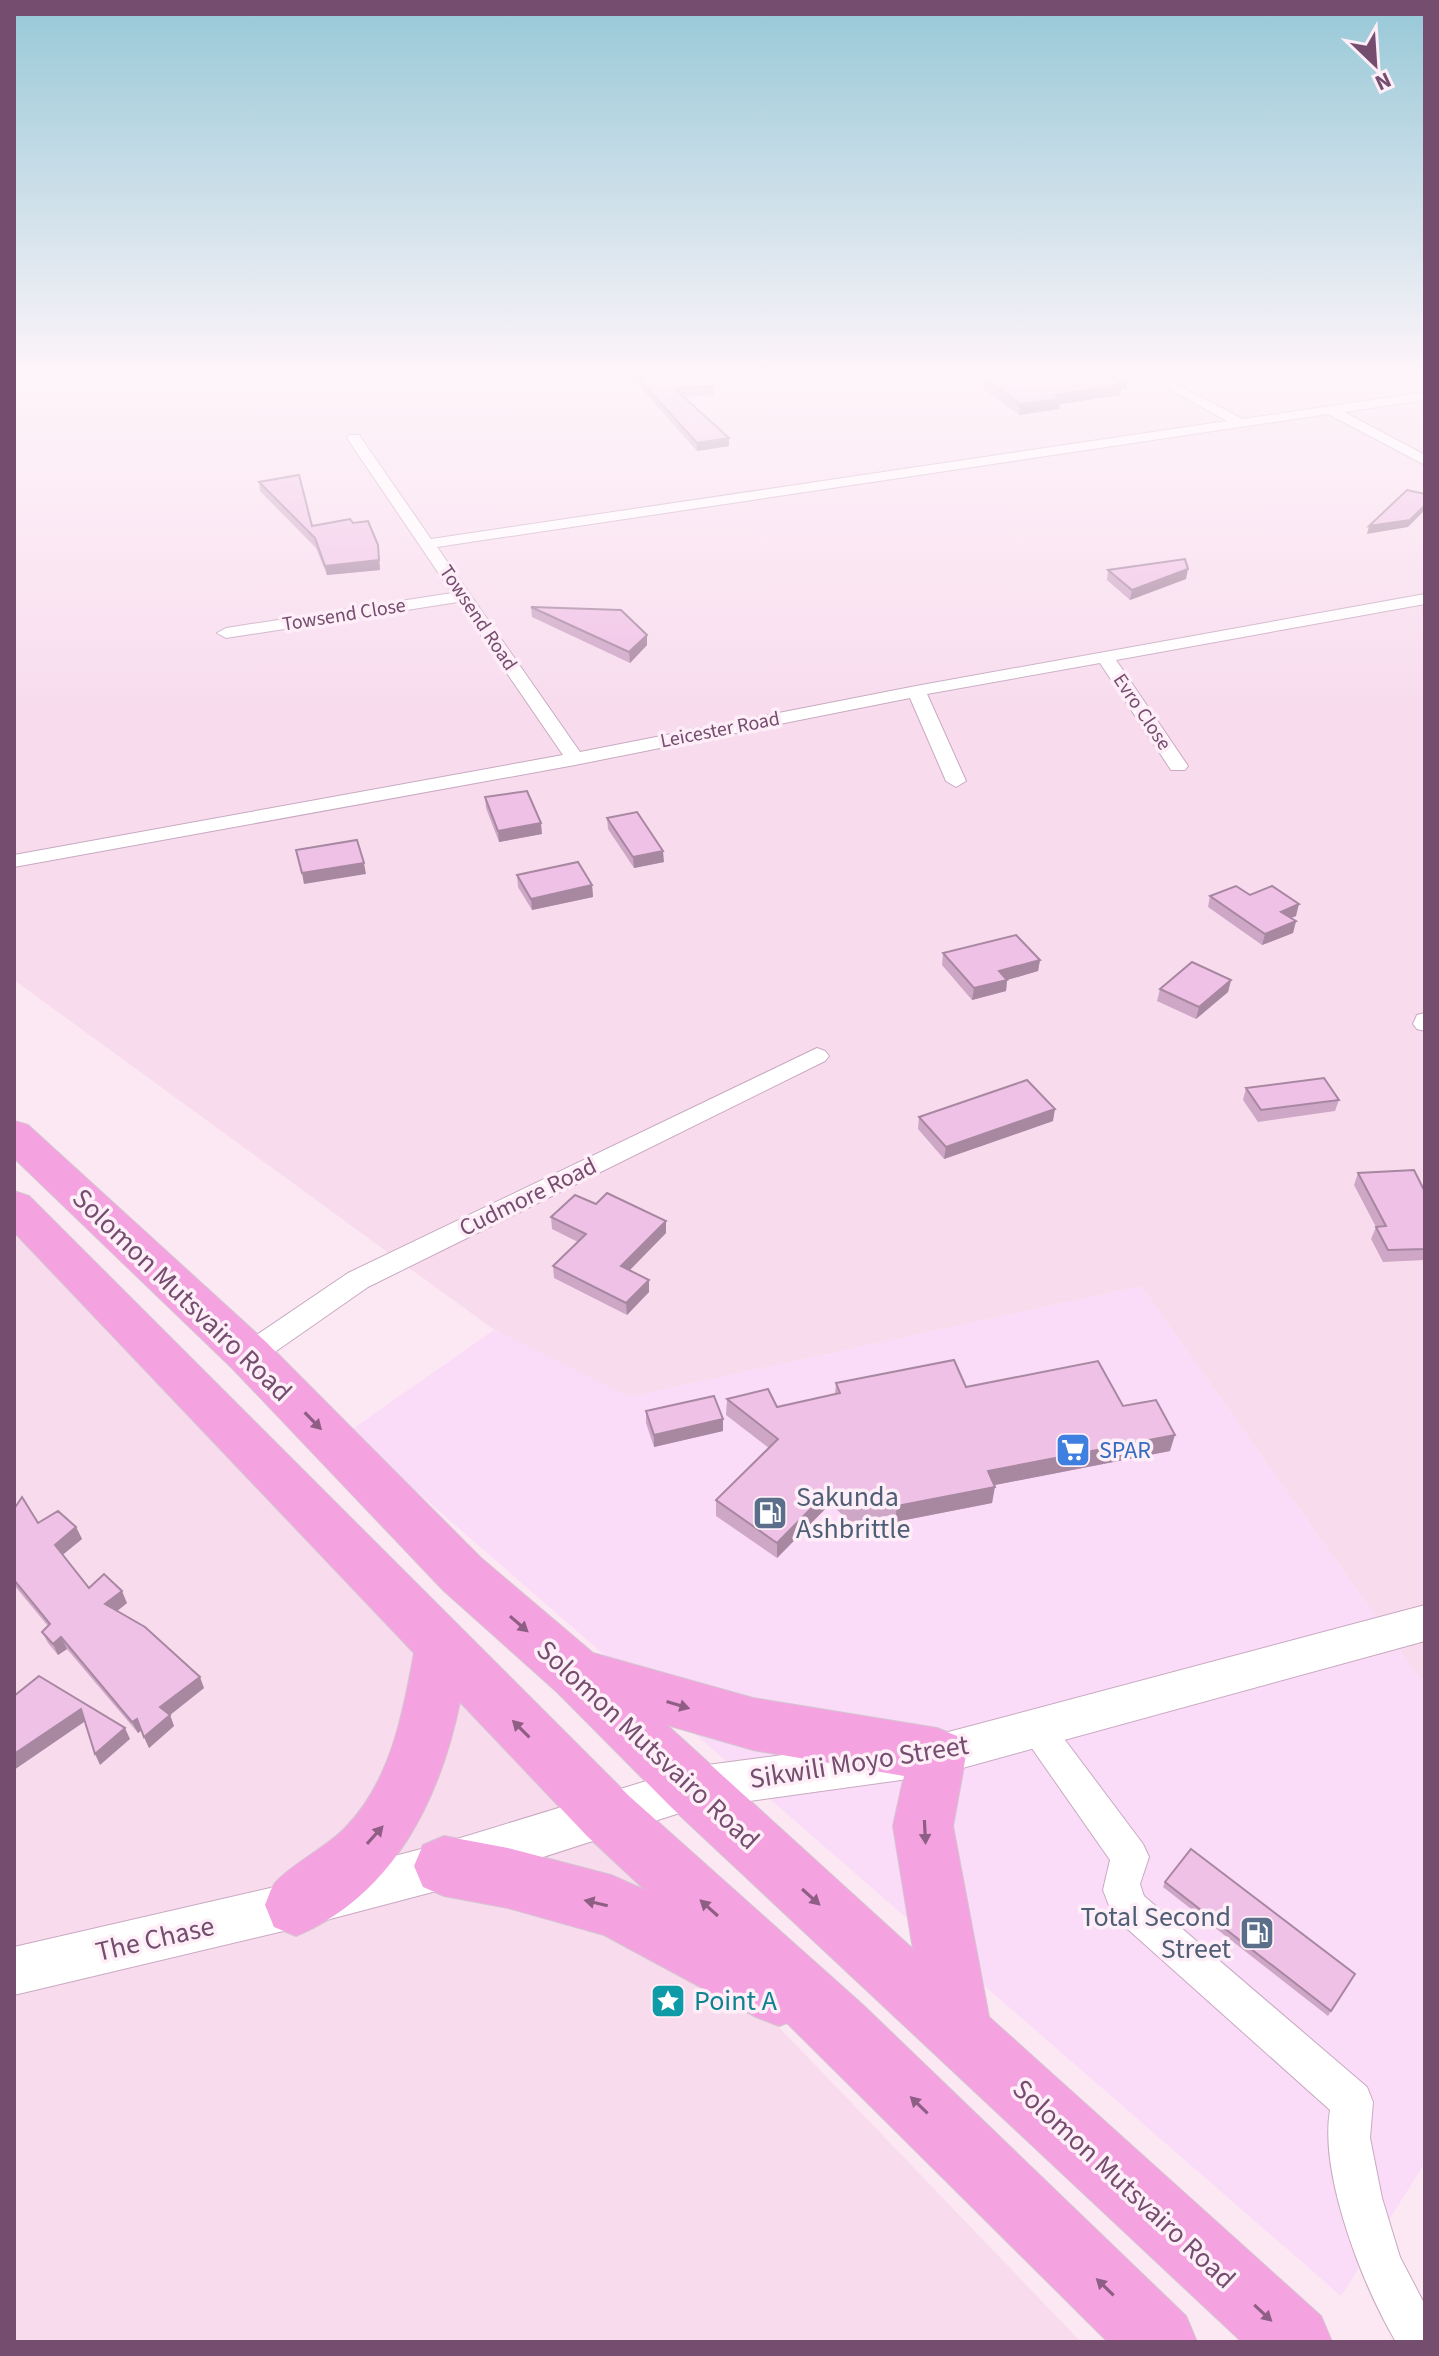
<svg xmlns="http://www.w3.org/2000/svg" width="1439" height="2356" viewBox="0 0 1439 2356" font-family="'Source Sans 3',sans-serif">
<rect width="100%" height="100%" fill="#fce8f3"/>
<g fill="#f8dcee">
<path d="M 14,377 L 1425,377 L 1425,1678 L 1420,1679 L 1141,1286 L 596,1404 L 14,980 Z"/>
<path d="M 14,1230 L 1081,2342 L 14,2342 Z"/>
</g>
<path fill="#fbdcf8" d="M 1141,1286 L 1420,1679 L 1425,1678 L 1425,2163 L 1341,2296 L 348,1432 L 494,1330 L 628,1397 Z"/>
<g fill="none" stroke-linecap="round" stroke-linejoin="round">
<g stroke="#c8a9c1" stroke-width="2">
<g id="minor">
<path d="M 1147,377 L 1163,377 L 1243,419 L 1425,392 L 1425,400 L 1344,412 L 1425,455 L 1425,465 L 1328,414 L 437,547 L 580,752 L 916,686 L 1425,594 L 1425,604 L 1116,660 L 1188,766 L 1185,770 L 1171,770 L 1100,663 L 927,694 L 966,781 L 956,787 L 946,781 L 910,698 L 575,765 L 14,867 L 14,855 L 563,755 L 458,602 L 226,638 L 217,633 L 226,628 L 452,593 L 347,438 L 349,435 L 359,435 L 431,539 L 1227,421 Z"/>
<path d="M 1425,1013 L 1425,1031 L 1417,1029 L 1413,1024 L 1417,1015 Z"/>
<path d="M 817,1048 L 825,1051 L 829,1056 L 825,1061 L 368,1287 L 259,1363 L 249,1366 L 239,1363 L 235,1355 L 239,1347 L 348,1273 Z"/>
<path d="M 1035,1711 L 1047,1716 L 1143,1844 L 1149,1857 L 1140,1884 L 1144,1896 L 1367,2087 L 1373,2102 L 1370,2138 L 1382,2198 L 1400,2257 L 1425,2305 L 1425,2342 L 1396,2342 C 1363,2286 1319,2175 1330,2110 L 1113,1916 L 1103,1890 L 1110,1860 L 1017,1727 L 1023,1716 Z"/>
</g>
</g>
<g stroke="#c8a9c1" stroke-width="2">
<path id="tertiary" d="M 1425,1605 L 1425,1641 L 937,1775 L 692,1809 L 444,1889 L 296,1928 L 14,1995 L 14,1947 L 296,1882 L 444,1843 L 692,1767 L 937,1735 Z"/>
</g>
<g stroke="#d3c6d1" stroke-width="2">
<g id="trunk">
<path d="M 14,1121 L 28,1125 L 266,1342 L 481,1558 L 593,1653 L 753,1698 L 937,1728 L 957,1736 L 966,1755 L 953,1826 L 989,2017 L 1321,2316 L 1332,2342 L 1242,2342 L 671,1807 L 557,1692 L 443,1590 L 232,1368 L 14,1158 ZM 667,1725 L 753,1750 L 904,1776 L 893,1826 L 913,1949 Z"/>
<path d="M 14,1191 L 29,1196 L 629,1796 L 863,2005 L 1186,2316 L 1197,2342 L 1108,2342 L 787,2023 L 779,2026 L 756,2017 L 604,1935 L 508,1908 L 444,1896 L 423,1887 L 414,1866 L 423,1845 L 444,1836 L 508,1848 L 611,1875 L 645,1890 L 587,1836 L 460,1702 C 440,1799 393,1896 296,1936 L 274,1927 L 265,1905 C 268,1898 271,1888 275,1883 C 293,1863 324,1849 344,1829 C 390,1783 403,1715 414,1653 L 14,1232 Z"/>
</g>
</g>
<use href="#minor" fill="#fff" fill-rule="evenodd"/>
<use href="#tertiary" fill="#fff" fill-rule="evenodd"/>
<use href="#trunk" fill="#f5a3e0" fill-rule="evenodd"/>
</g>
<g fill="#cea6c6">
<path d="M 631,377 L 711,377 L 714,386 L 714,395 L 684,397 L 729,446 L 697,451 Z"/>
<path d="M 982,377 L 1128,378 L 1126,389 L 1121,389 L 1120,395 L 1060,404 L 1059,409 L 1019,415 L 981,387 Z"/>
<path d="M 259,482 L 312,526 L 353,523 L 378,545 L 380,570 L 327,575 L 316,548 L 260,491 Z"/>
<path d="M 1108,570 L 1186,579 L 1130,600 L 1107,580 Z"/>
<path d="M 531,607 L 647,645 L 630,663 L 532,617 Z"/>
<path d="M 485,797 L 542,834 L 499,842 L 486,808 Z"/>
<path d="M 607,818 L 664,862 L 634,868 L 608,829 Z"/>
<path d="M 517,875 L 592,885 L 593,897 L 532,910 L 518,887 Z"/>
<path d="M 1250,895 L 1296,916 L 1291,918 L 1296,921 L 1293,933 L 1262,945 L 1208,907 L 1210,896 Z"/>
<path d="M 943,953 L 1040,960 L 1038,971 L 1007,980 L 1006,991 L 972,1000 L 942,965 Z"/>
<path d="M 1231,980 L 1228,992 L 1196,1019 L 1157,1001 L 1160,989 Z"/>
<path d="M 1246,1088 L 1339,1100 L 1335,1111 L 1258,1122 L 1243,1100 Z"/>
<path d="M 919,1117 L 1053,1121 L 944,1159 L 918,1129 Z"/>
<path d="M 1358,1173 L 1425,1192 L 1425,1260 L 1383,1262 L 1371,1239 L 1376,1227 L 1354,1185 Z"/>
<path d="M 596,1204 L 666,1233 L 630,1270 L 649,1280 L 649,1292 L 627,1315 L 554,1278 L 553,1266 L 578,1242 L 552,1229 L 551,1217 Z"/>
<path d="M 836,1383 L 966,1387 L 1123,1406 L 1170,1451 L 994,1485 L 992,1503 L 895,1522 L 892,1515 L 851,1522 L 830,1504 L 777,1558 L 716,1516 L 716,1500 L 769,1448 L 726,1415 L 727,1399 L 777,1407 L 835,1394 Z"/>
<path d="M 646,1411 L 723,1419 L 723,1431 L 654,1447 L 646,1423 Z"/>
<path d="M 14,1509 L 38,1523 L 76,1527 L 82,1539 L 62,1555 L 89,1588 L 127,1603 L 117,1611 L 204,1688 L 170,1715 L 174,1726 L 149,1748 L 141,1730 L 138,1733 L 67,1649 L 58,1655 L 48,1643 L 42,1632 L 48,1626 L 14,1585 Z"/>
<path d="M 1165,1882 L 1355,1974 L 1328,2016 L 1163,1887 Z"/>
</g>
<g fill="#a887a1">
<path d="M 1128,378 L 1126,389 L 1121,389 L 1120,395 L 1060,404 L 1059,409 L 1019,415 L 1020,404 L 1114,380 Z"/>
<path d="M 729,438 L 729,446 L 697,451 L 697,443 Z"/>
<path d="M 1425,505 L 1425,510 L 1408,527 L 1367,534 L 1369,526 Z"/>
<path d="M 378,545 L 380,570 L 327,575 L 325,566 Z"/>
<path d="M 1188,569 L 1186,579 L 1130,600 L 1132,590 Z"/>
<path d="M 647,635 L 647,645 L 630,663 L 629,652 Z"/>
<path d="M 541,823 L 542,834 L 499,842 L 498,831 Z"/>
<path d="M 663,851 L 664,862 L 634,868 L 633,857 Z"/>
<path d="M 364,863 L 366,874 L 304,884 L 302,873 Z"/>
<path d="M 592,885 L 593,897 L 532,910 L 531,899 Z"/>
<path d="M 1299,904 L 1296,916 L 1278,923 L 1281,912 Z"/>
<path d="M 1296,921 L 1293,933 L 1262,945 L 1265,934 Z"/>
<path d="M 1040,960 L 1038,971 L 1007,980 L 1006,991 L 972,1000 L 974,988 L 999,971 Z"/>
<path d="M 1231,980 L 1228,992 L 1196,1019 L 1199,1007 Z"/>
<path d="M 1055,1109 L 1053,1121 L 944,1159 L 946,1147 Z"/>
<path d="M 666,1221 L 666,1233 L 622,1278 L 621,1266 Z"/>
<path d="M 649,1280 L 649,1292 L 627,1315 L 626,1303 Z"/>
<path d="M 723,1419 L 723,1431 L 654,1447 L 654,1435 Z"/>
<path d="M 1175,1435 L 1170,1451 L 985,1487 L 988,1471 Z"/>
<path d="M 995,1487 L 992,1503 L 895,1522 L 897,1506 Z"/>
<path d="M 831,1488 L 830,1504 L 777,1558 L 777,1543 Z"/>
<path d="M 76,1527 L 82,1539 L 60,1557 L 55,1545 Z"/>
<path d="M 122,1591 L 127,1603 L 111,1616 L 105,1604 Z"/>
<path d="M 61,1637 L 67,1649 L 58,1655 L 53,1644 Z"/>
<path d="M 200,1677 L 204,1688 L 170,1715 L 174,1726 L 149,1748 L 144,1737 L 160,1707 Z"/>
<path d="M 81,1709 L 87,1720 L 14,1770 L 14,1754 Z"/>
<path d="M 137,1719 L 142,1730 L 138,1733 L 132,1722 Z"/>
<path d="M 125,1728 L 130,1739 L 100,1765 L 95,1754 Z"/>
</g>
<g fill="#f0c1e6" stroke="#a887a1" stroke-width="2">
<path d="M 637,377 L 711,377 L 714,386 L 675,389 L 729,438 L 697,443 Z"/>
<path d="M 982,377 L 1126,377 L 1128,378 L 1114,380 L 1121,385 L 1055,395 L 1061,399 L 1020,404 Z"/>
<path d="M 299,475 L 312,526 L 350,519 L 353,523 L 368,521 L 378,545 L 379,560 L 325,566 L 315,538 L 259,482 Z"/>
<path d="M 1407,490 L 1425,494 L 1425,505 L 1410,520 L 1369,526 Z"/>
<path d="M 1185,559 L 1188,569 L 1132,590 L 1108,570 Z"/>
<path d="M 531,607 L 621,610 L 647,635 L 629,652 Z"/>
<path d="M 527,791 L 541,823 L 498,831 L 485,797 Z"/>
<path d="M 637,812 L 663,851 L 633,857 L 607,818 Z"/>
<path d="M 357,840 L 364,863 L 302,873 L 296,850 Z"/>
<path d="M 578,862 L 592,885 L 531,899 L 517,875 Z"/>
<path d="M 1236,886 L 1250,895 L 1272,886 L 1299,904 L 1281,912 L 1296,921 L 1265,934 L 1210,896 Z"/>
<path d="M 1016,935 L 1040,960 L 999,971 L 1007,980 L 974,988 L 943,953 Z"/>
<path d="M 1192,962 L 1231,980 L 1199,1007 L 1160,989 Z"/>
<path d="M 1324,1078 L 1339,1100 L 1261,1110 L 1246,1088 Z"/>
<path d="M 1027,1080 L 1055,1109 L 946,1147 L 919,1117 Z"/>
<path d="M 1414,1170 L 1425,1192 L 1425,1249 L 1388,1250 L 1376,1227 L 1386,1226 L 1358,1173 Z"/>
<path d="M 607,1193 L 666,1221 L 621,1266 L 649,1280 L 626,1303 L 553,1266 L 586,1234 L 551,1217 L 575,1195 L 596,1204 Z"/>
<path d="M 954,1360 L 966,1387 L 1098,1361 L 1123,1406 L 1156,1400 L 1175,1435 L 988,1471 L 995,1487 L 897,1506 L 894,1499 L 852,1506 L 831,1488 L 777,1543 L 716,1500 L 778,1439 L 727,1399 L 768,1389 L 777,1407 L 840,1393 L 836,1383 Z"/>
<path d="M 714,1396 L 723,1419 L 654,1435 L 646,1411 Z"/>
<path d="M 22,1497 L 38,1523 L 58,1511 L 76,1527 L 55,1545 L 89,1588 L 104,1574 L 122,1591 L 105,1604 L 145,1627 L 200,1677 L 160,1707 L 170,1715 L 144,1737 L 137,1719 L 132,1722 L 61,1637 L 53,1644 L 42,1632 L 50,1624 L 14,1580 L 14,1509 Z"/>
<path d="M 39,1676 L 125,1728 L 95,1754 L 81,1709 L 14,1754 L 14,1696 Z"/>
<path d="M 1191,1849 L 1355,1974 L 1331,2011 L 1165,1882 Z"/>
</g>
<defs><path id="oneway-solid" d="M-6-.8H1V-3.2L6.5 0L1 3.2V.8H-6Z" transform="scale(2)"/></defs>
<g fill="#8f5e85">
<use href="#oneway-solid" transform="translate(313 1421) rotate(46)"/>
<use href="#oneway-solid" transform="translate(519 1624) rotate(41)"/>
<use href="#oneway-solid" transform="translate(678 1705) rotate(17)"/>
<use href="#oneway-solid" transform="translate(521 1729) rotate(-135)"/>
<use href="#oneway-solid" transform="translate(925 1832) rotate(87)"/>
<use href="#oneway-solid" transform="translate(375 1835) rotate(-48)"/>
<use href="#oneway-solid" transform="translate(811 1897) rotate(42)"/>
<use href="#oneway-solid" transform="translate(596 1903) rotate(-167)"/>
<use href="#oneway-solid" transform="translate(709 1908) rotate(-138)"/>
<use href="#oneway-solid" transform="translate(919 2105) rotate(-136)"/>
<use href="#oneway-solid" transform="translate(1105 2287) rotate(-136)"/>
<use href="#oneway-solid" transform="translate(1263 2313) rotate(43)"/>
</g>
<linearGradient id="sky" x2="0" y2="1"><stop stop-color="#97c8d7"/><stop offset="0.53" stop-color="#fef5fa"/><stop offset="1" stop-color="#fef5fa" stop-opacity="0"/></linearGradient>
<rect width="1439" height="707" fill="url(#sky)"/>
<defs>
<g id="supermarket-square" transform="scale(1.8)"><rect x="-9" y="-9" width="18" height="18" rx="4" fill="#3f7fe0" stroke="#feeef8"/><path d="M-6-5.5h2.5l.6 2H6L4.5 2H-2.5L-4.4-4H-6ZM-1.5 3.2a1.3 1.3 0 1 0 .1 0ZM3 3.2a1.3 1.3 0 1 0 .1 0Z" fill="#fff"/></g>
<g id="fuel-square" transform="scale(1.8)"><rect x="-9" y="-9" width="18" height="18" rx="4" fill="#5c6f8a" stroke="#feeef8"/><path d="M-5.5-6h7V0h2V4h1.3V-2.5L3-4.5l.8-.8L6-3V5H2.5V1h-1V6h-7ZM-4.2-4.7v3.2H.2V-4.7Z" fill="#fff"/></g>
<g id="sight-square" transform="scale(1.8)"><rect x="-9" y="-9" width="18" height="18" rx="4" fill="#0f9aa8" stroke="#feeef8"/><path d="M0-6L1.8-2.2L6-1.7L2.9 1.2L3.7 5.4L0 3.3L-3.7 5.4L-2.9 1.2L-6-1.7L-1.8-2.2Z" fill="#fff"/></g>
</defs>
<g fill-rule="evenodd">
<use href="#supermarket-square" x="1073" y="1450"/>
<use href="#fuel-square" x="770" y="1513"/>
<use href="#fuel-square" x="1257" y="1933"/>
<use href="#sight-square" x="668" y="2001"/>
</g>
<g text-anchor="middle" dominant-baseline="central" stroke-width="7" stroke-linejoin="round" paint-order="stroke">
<g font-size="20" fill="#754d6e" stroke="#feeef8">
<text transform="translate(344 615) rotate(-9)">Towsend Close</text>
<text transform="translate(478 618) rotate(56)">Towsend Road</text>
<text transform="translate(1142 712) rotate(56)">Evro Close</text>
<text transform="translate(720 730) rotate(-11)">Leicester Road</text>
</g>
<g font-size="24" fill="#754d6e" stroke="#feeef8">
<text transform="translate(528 1197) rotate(-26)">Cudmore Road</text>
</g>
<g font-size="24" fill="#366cbe" stroke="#feeef8" text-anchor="start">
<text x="1099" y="1450">SPAR</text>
</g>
<g font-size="28" fill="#754d6e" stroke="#feeef8">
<text transform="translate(182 1295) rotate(44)">Solomon Mutsvairo Road</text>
<text transform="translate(648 1745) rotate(43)">Solomon Mutsvairo Road</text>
<text transform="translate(859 1762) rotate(-9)">Sikwili Moyo Street</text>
<text transform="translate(155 1939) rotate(-13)">The Chase</text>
<text transform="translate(1124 2184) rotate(43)">Solomon Mutsvairo Road</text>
</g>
<g font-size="28" fill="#4e5e75" stroke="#feeef8" text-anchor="start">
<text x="796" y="1497">Sakunda<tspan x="796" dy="32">Ashbrittle</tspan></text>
<text x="1231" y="1917" text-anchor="end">Total Second<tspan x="1231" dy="32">Street</tspan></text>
</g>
<g font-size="28" fill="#0d838f" stroke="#feeef8" text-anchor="start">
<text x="694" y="2001">Point A</text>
</g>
</g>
<rect width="1439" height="2356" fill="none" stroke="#754d6e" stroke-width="32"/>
<g transform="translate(1375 64) rotate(155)" stroke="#feeef8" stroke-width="6" paint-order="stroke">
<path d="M0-6L14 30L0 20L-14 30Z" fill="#754d6e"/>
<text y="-12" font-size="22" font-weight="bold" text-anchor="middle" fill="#754d6e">N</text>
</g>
</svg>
